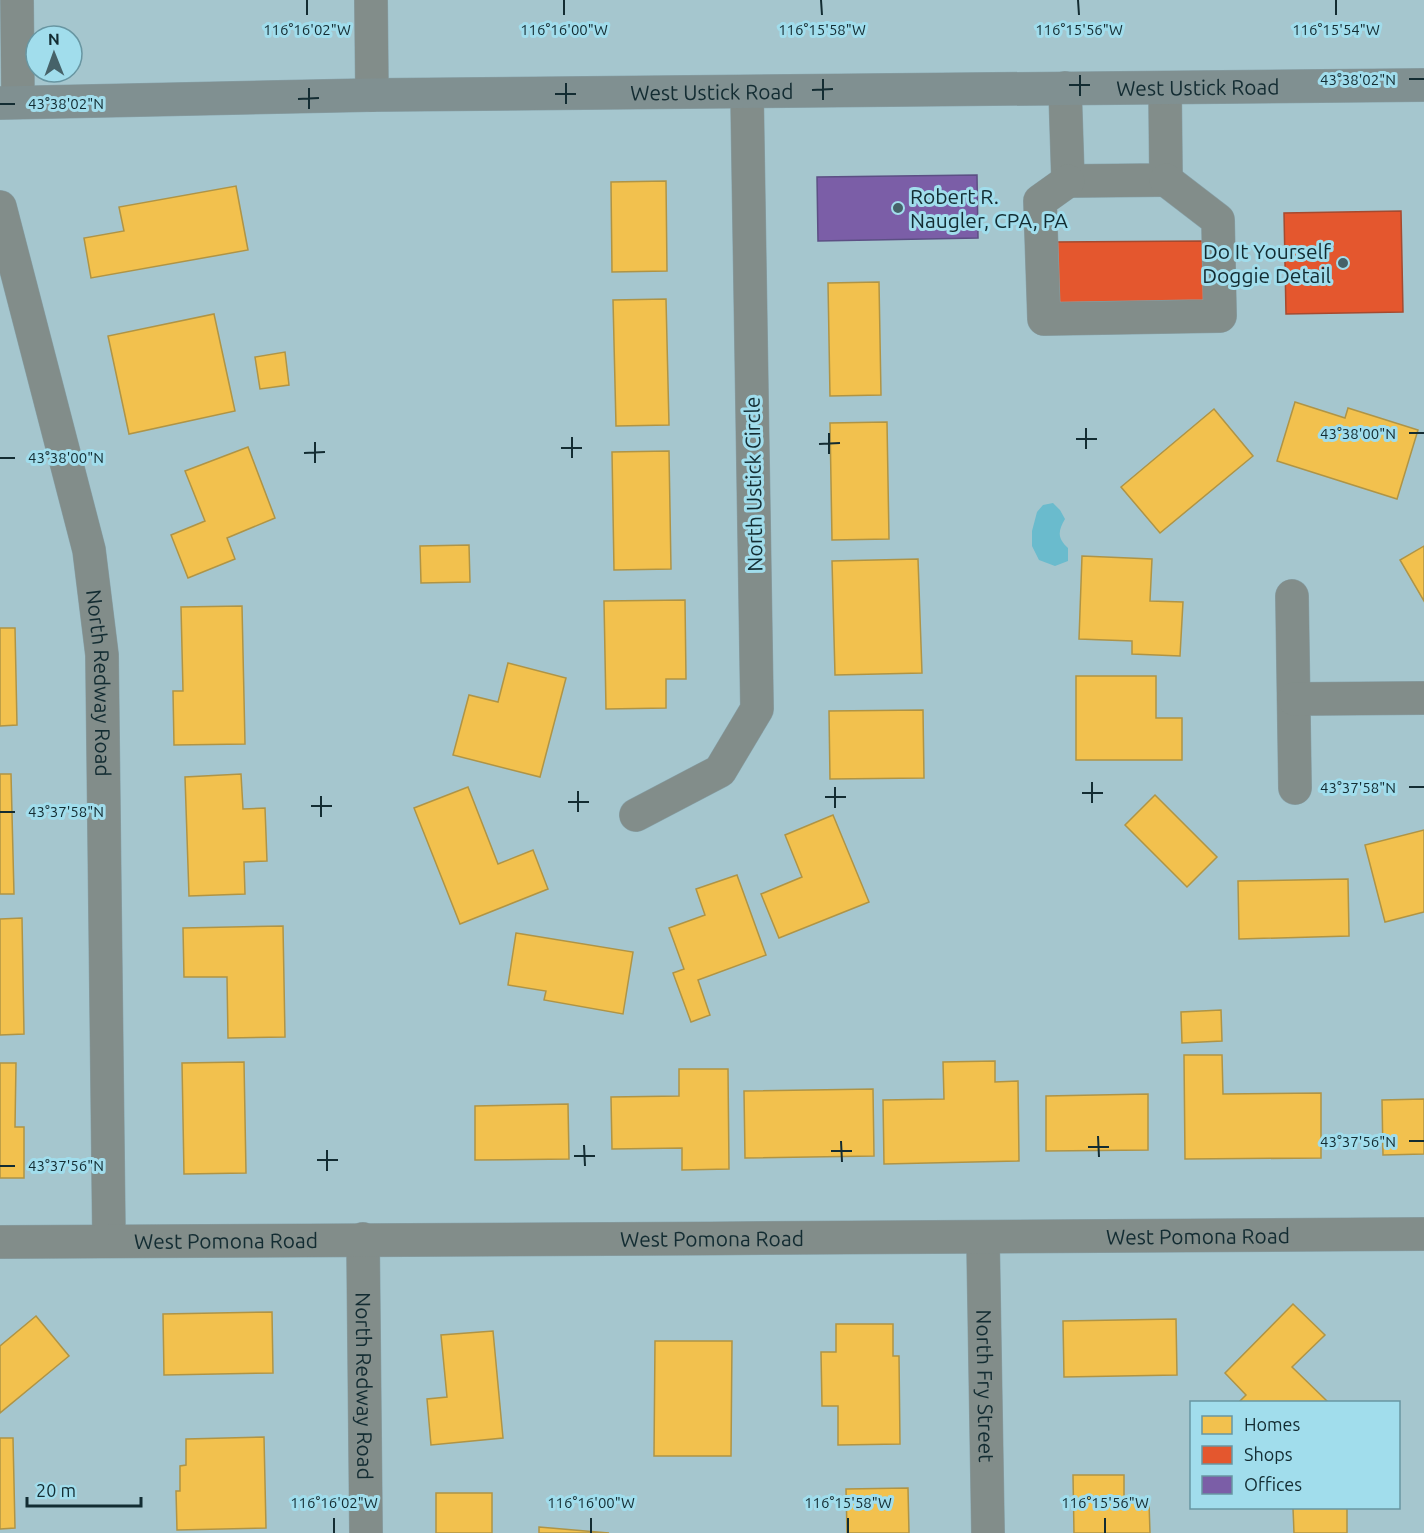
<svg xmlns="http://www.w3.org/2000/svg" width="1424" height="1533" viewBox="0 0 1424 1533" font-family="Ubuntu,sans-serif">
<rect width="100%" height="100%" fill="#a5c6ce"/>
<path fill="#6abbcd" d="M 1053,503 L 1060,510 L 1065,519 C 1058,531 1057,538 1068,548 L 1068,561 L 1055,566 L 1039,560 L 1032,546 L 1032,531 L 1037,512 L 1043,505 Z"/>
<g fill="#f2c14e" stroke="#af9446" stroke-width="1.5">
<path d="M 666,181 L 667,271 L 612,272 L 611,182 Z"/>
<path d="M 236,186 L 248,250 L 91,278 L 84,238 L 124,231 L 119,207 Z"/>
<path d="M 879,282 L 881,395 L 830,396 L 828,283 Z"/>
<path d="M 666,299 L 669,425 L 616,426 L 613,300 Z"/>
<path d="M 214,314 L 235,411 L 129,434 L 108,336 Z"/>
<path d="M 285,352 L 289,385 L 260,389 L 255,357 Z"/>
<path d="M 1295,402 L 1345,418 L 1348,408 L 1418,430 L 1397,499 L 1277,461 Z"/>
<path d="M 1214,409 L 1253,456 L 1160,533 L 1121,487 Z"/>
<path d="M 887,422 L 889,539 L 832,540 L 830,423 Z"/>
<path d="M 248,447 L 275,518 L 227,538 L 235,559 L 188,578 L 171,535 L 205,521 L 185,471 Z"/>
<path d="M 669,451 L 671,569 L 614,570 L 612,452 Z"/>
<path d="M 469,545 L 470,582 L 421,583 L 420,546 Z"/>
<path d="M 1424,546 L 1424,601 L 1400,560 Z"/>
<path d="M 1082,556 L 1152,559 L 1150,601 L 1183,602 L 1180,656 L 1132,654 L 1132,641 L 1079,639 Z"/>
<path d="M 918,559 L 922,673 L 835,675 L 832,561 Z"/>
<path d="M 685,600 L 686,679 L 666,679 L 666,708 L 606,709 L 604,601 Z"/>
<path d="M 242,606 L 245,744 L 174,745 L 173,691 L 183,691 L 181,607 Z"/>
<path d="M 0,628 L 15,628 L 17,725 L 0,726 Z"/>
<path d="M 508,663 L 566,678 L 540,777 L 453,755 L 469,695 L 498,702 Z"/>
<path d="M 1076,676 L 1156,676 L 1156,718 L 1182,718 L 1182,760 L 1076,760 Z"/>
<path d="M 923,710 L 924,778 L 830,779 L 829,711 Z"/>
<path d="M 0,774 L 11,774 L 14,894 L 0,894 Z"/>
<path d="M 241,774 L 243,809 L 265,808 L 267,861 L 244,862 L 245,894 L 189,896 L 185,777 Z"/>
<path d="M 468,787 L 498,864 L 533,850 L 548,889 L 460,924 L 414,808 Z"/>
<path d="M 1155,795 L 1217,857 L 1187,887 L 1125,825 Z"/>
<path d="M 833,815 L 869,902 L 779,938 L 761,894 L 802,877 L 785,835 Z"/>
<path d="M 1424,830 L 1424,912 L 1385,922 L 1365,845 Z"/>
<path d="M 737,875 L 766,955 L 698,980 L 710,1015 L 691,1022 L 673,973 L 684,969 L 669,928 L 705,915 L 696,889 Z"/>
<path d="M 1348,879 L 1349,936 L 1239,939 L 1238,881 Z"/>
<path d="M 22,918 L 24,1034 L 0,1035 L 0,919 Z"/>
<path d="M 283,926 L 285,1037 L 228,1038 L 227,977 L 184,977 L 183,928 Z"/>
<path d="M 516,933 L 633,952 L 623,1014 L 544,1000 L 546,991 L 508,985 Z"/>
<path d="M 1221,1010 L 1222,1041 L 1182,1043 L 1181,1012 Z"/>
<path d="M 1184,1055 L 1222,1055 L 1223,1094 L 1321,1093 L 1321,1158 L 1185,1159 Z"/>
<path d="M 995,1061 L 995,1082 L 1018,1081 L 1019,1161 L 884,1164 L 883,1100 L 944,1099 L 943,1062 Z"/>
<path d="M 244,1062 L 246,1173 L 184,1174 L 182,1063 Z"/>
<path d="M 0,1063 L 16,1063 L 15,1127 L 24,1127 L 24,1178 L 0,1178 Z"/>
<path d="M 679,1069 L 728,1069 L 729,1169 L 682,1170 L 682,1148 L 612,1149 L 611,1097 L 679,1096 Z"/>
<path d="M 873,1089 L 874,1156 L 745,1158 L 744,1091 Z"/>
<path d="M 1148,1094 L 1148,1150 L 1046,1151 L 1046,1096 Z"/>
<path d="M 1424,1099 L 1424,1154 L 1383,1155 L 1382,1100 Z"/>
<path d="M 568,1104 L 569,1159 L 475,1160 L 475,1106 Z"/>
<path d="M 1293,1304 L 1325,1335 L 1292,1367 L 1328,1402 L 1239,1402 L 1246,1395 L 1225,1373 Z"/>
<path d="M 272,1312 L 273,1373 L 164,1375 L 163,1314 Z"/>
<path d="M 36,1316 L 69,1356 L 0,1413 L 0,1346 Z"/>
<path d="M 1176,1319 L 1177,1375 L 1064,1377 L 1063,1321 Z"/>
<path d="M 836,1324 L 893,1324 L 893,1356 L 899,1356 L 900,1444 L 838,1445 L 838,1406 L 822,1406 L 821,1352 L 836,1352 Z"/>
<path d="M 493,1331 L 503,1438 L 431,1445 L 427,1399 L 447,1397 L 441,1335 Z"/>
<path d="M 655,1341 L 732,1341 L 731,1456 L 654,1456 Z"/>
<path d="M 264,1437 L 266,1528 L 177,1530 L 176,1491 L 180,1491 L 180,1466 L 186,1465 L 186,1439 Z"/>
<path d="M 0,1438 L 13,1438 L 15,1528 L 0,1529 Z"/>
<path d="M 1073,1475 L 1124,1475 L 1124,1503 L 1149,1502 L 1150,1533 L 1074,1533 Z"/>
<path d="M 908,1488 L 909,1533 L 847,1533 L 846,1489 Z"/>
<rect x="436" y="1493" width="56" height="40"/>
<path d="M 1293,1508 L 1347,1508 L 1347,1533 L 1294,1533 Z"/>
<path d="M 539,1527 L 609,1533 L 539,1533 Z"/>
</g>
<g fill="#e4572e" stroke="#a54a2f" stroke-width="1.5">
<path d="M 1401,211 L 1403,312 L 1286,314 L 1284,213 Z"/>
<path d="M 1203,241 L 1204,303 L 1056,304 L 1055,242 Z"/>
</g>
<path fill="#7b5ea7" stroke="#5c4f84" stroke-width="1.5" d="M 977,175 L 978,238 L 818,241 L 817,177 Z"/>
<g fill="none" stroke-linecap="round" stroke-linejoin="round">
<g stroke="#88a2a9" stroke-width="34">
<g id="minor">
<path d="M 17,0 L 18,102"/>
<path d="M 371,0 L 372,95"/>
<path d="M 1065,88 L 1068,181 L 1166,180 L 1165,88"/>
<path d="M 1068,181 L 1040,201 L 1044,319 L 1220,316 L 1218,220 L 1166,180"/>
<path id="s1" d="M 0,207 L 89,550 L 102,655 L 109,1241"/>
<path d="M 1292,596 L 1295,788"/>
<path d="M 1294,699 L 1424,698"/>
<path d="M 636,815 L 720,771 L 757,709 L 747,92"/>
<path id="s2" d="M 363,1239 L 366,1533"/>
<path id="s3" d="M 983,1239 L 988,1533"/>
<path id="s4" d="M 0,1242 C 475,1238 949,1239 1424,1234"/>
</g>
</g>
<g stroke="#88a2a9" stroke-width="34">
<g id="major">
<path id="s5" d="M 0,103 L 372,95 L 1424,85"/>
</g>
</g>
<use href="#minor" stroke="#828d8a" stroke-width="33"/>
<use href="#major" stroke="#809091" stroke-width="33"/>
</g>
<path fill="none" stroke="#132c32" stroke-width="2" d="M 307,0 L 307,15M 564,0 L 564,15M 821,0 L 822,15M 1078,0 L 1079,15M 1336,0 L 1336,15M 1080,75 L 1080,96M 823,79 L 823,100M 1409,79 L 1424,79M 566,83 L 566,104M 1069,85 L 1090,85M 309,88 L 309,109M 812,90 L 833,89M 555,94 L 576,94M 298,99 L 319,98M 0,104 L 15,104M 1086,428 L 1086,449M 829,433 L 829,454M 1409,433 L 1424,433M 572,437 L 572,458M 1076,439 L 1097,439M 315,442 L 315,463M 819,444 L 840,443M 561,448 L 582,448M 304,453 L 325,452M 0,458 L 15,458M 1092,782 L 1092,803M 835,787 L 835,808M 1409,787 L 1424,787M 578,791 L 578,812M 1082,793 L 1103,793M 321,796 L 321,817M 825,797 L 846,797M 568,802 L 589,802M 311,806 L 332,806M 0,812 L 15,812M 1098,1136 L 1099,1157M 841,1141 L 842,1162M 1409,1141 L 1424,1141M 584,1145 L 585,1166M 1088,1147 L 1109,1147M 327,1150 L 327,1171M 831,1151 L 852,1151M 574,1156 L 595,1156M 317,1160 L 338,1160M 0,1166 L 15,1166M 334,1518 L 334,1533M 591,1518 L 591,1533M 848,1518 L 848,1533M 1105,1518 L 1105,1533"/>
<g fill="#466269" stroke="#a1ddec" stroke-width="2">
<circle cx="898" cy="208" r="6"/>
<circle cx="1343" cy="263" r="6"/>
</g>
<g text-anchor="middle" dominant-baseline="central" stroke-width="6" stroke-linejoin="round" paint-order="stroke">
<g font-size="21" fill="#132c32" stroke="#a1ddec">
<text stroke="none"><textPath href="#s5" startOffset="1198">West Ustick Road</textPath></text>
<text stroke="none"><textPath href="#s5" startOffset="712">West Ustick Road</textPath></text>
<text transform="translate(753 484) rotate(-91)">North Ustick Circle</text>
<text stroke="none"><textPath href="#s1" startOffset="488">North Redway Road</textPath></text>
<text stroke="none"><textPath href="#s4" startOffset="1198">West Pomona Road</textPath></text>
<text stroke="none"><textPath href="#s4" startOffset="712">West Pomona Road</textPath></text>
<text stroke="none"><textPath href="#s4" startOffset="226">West Pomona Road</textPath></text>
<text stroke="none"><textPath href="#s2" startOffset="147">North Redway Road</textPath></text>
<text stroke="none"><textPath href="#s3" startOffset="147">North Fry Street</textPath></text>
</g>
<g font-size="21" fill="#132c32" stroke="#a1ddec" text-anchor="start">
<text x="910" y="196">Robert R.<tspan x="910" dy="24">Naugler, CPA, PA</tspan></text>
<text x="1331" y="251" text-anchor="end">Do It Yourself<tspan x="1331" dy="24">Doggie Detail</tspan></text>
</g>
</g>
<g font-size="15" text-anchor="middle" fill="#132c32" stroke="#a1ddec" stroke-width="6" stroke-linejoin="round" paint-order="stroke">
<text x="307" y="35">116°16'02"W</text>
<text x="564" y="35">116°16'00"W</text>
<text x="822" y="35">116°15'58"W</text>
<text x="1079" y="35">116°15'56"W</text>
<text x="1336" y="35">116°15'54"W</text>
<text x="1358" y="85">43°38'02"N</text>
<text x="66" y="109">43°38'02"N</text>
<text x="1358" y="439">43°38'00"N</text>
<text x="66" y="463">43°38'00"N</text>
<text x="1358" y="793">43°37'58"N</text>
<text x="66" y="817">43°37'58"N</text>
<text x="1358" y="1147">43°37'56"N</text>
<text x="66" y="1171">43°37'56"N</text>
<text x="334" y="1508">116°16'02"W</text>
<text x="591" y="1508">116°16'00"W</text>
<text x="848" y="1508">116°15'58"W</text>
<text x="1105" y="1508">116°15'56"W</text>
</g>
<rect x="1190" y="1401" width="210" height="108" fill="#a1ddec" stroke="#6896a2" stroke-width="1.5"/>
<rect x="1202" y="1416" width="30" height="18" fill="#f2c14e" stroke="#6896a2" stroke-width="1.5"/>
<text x="1244" y="1431" font-size="18" fill="#132c32">Homes</text>
<rect x="1202" y="1446" width="30" height="18" fill="#e4572e" stroke="#6896a2" stroke-width="1.5"/>
<text x="1244" y="1461" font-size="18" fill="#132c32">Shops</text>
<rect x="1202" y="1476" width="30" height="18" fill="#7b5ea7" stroke="#6896a2" stroke-width="1.5"/>
<text x="1244" y="1491" font-size="18" fill="#132c32">Offices</text>
<g transform="translate(54 54) rotate(359)"><circle r="28" fill="#a1ddec" stroke="#6896a2" stroke-width="1.5"/>
<path d="M0-4.5L10 22L0 15L-10 22Z" fill="#466269"/>
<text y="-9" font-size="16" font-weight="bold" text-anchor="middle" fill="#132c32">N</text>
</g>
<path d="M27 1497v9h114v-9" fill="none" stroke="#132c32" stroke-width="3"/>
<text x="36" y="1497" font-size="18" fill="#132c32" stroke="#a1ddec" stroke-width="4.5" paint-order="stroke">20 m</text>
</svg>
